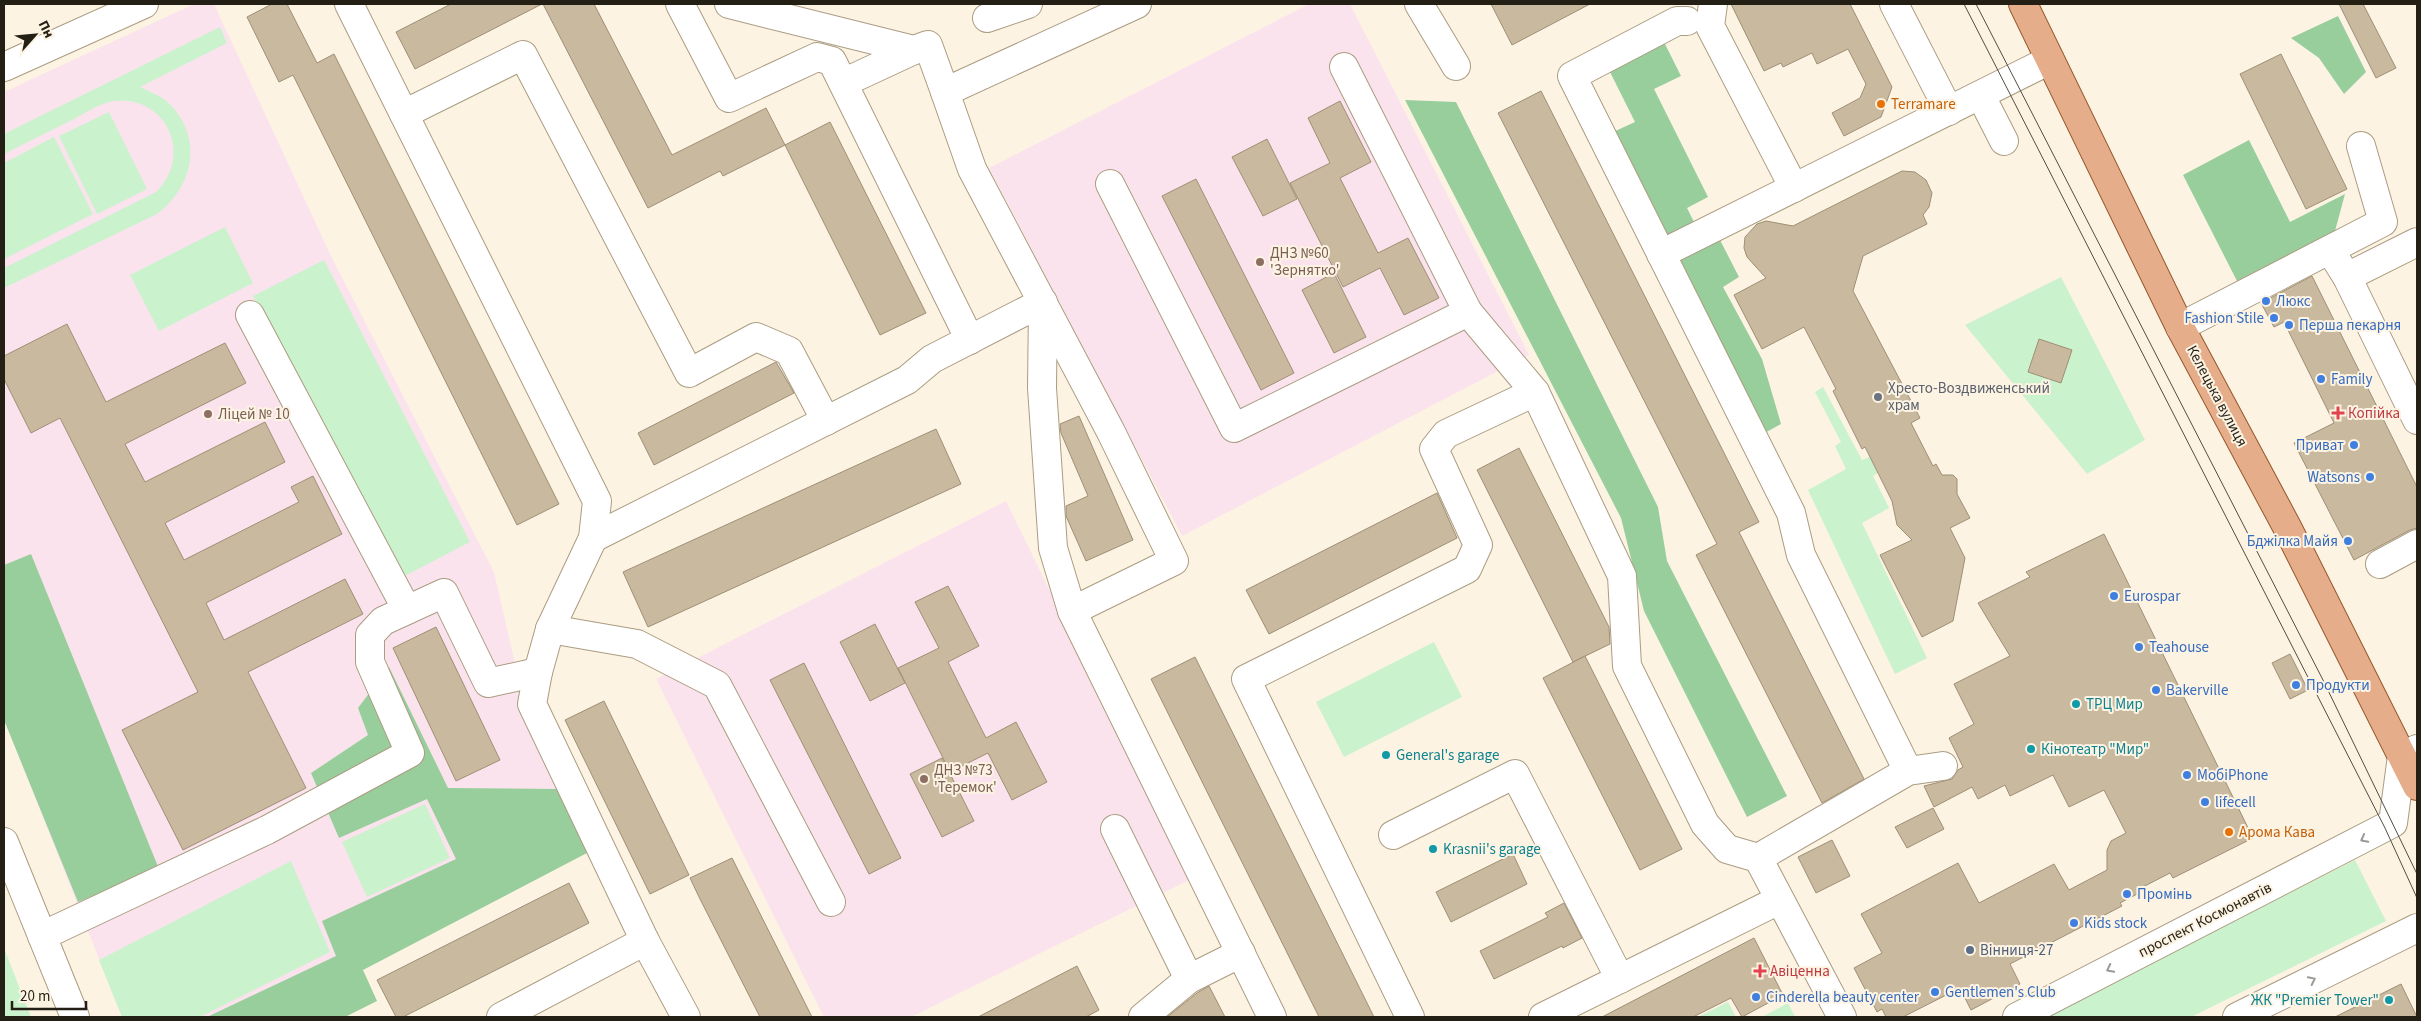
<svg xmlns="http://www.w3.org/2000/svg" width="2421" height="1021" viewBox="0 0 2421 1021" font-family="'Source Sans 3',sans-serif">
<rect width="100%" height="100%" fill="#fdf3e3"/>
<g fill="#fbe3ed">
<path d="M 194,4 L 214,4 L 331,256 L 494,572 L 525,707 L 585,834 L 220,1017 L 122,1017 L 4,719 L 4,92 Z"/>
<path d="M 1309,4 L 1350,4 L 1529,355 L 1182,536 L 989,168 Z"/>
<path d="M 1006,501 L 1191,879 L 911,1017 L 824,1017 L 656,679 Z"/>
</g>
<g fill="#caf2cd">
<path d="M 220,27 L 227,43 L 140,87 C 148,91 156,94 164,99 C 204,132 196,185 157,214 L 4,288 L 4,268 L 156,192 C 170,178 177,160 172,140 C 166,111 134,94 106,103 C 96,106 85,113 76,118 C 52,130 28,142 4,154 L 4,134 Z"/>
<path d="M 109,112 L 147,189 L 97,214 L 59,136 Z"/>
<path d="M 54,137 L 93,214 L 4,259 L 4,163 Z"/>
<path d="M 225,227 L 253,283 L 159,331 L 130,275 Z"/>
<path d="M 324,260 L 470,542 L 399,579 L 253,296 Z"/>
<path d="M 2061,277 L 2145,440 L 2087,474 L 1965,325 Z"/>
<path d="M 1823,387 L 1862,460 L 1872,456 L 1881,471 L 1873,476 L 1889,508 L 1862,523 L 1927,658 L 1895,674 L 1808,490 L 1846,469 L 1835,446 L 1841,442 L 1815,392 Z"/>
<path d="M 1434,642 L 1462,697 L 1344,757 L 1316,702 Z"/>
<path d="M 425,804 L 450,858 L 367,897 L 342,842 Z"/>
<path d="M 2355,860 L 2386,921 L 2191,1017 L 2042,1017 Z"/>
<path d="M 291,861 L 330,952 L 200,1017 L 122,1017 L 99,960 Z"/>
<path d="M 4,948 L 31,1017 L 4,1017 Z"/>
<path d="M 1728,1002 L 1736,1017 L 1698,1017 Z"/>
<path d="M 1788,1003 L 1795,1017 L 1762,1017 Z"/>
</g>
<g fill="#97ce9c">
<path d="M 2338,16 L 2366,72 L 2344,94 L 2319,58 L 2291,38 Z"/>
<path d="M 1663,40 L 1681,76 L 1654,89 L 1708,197 L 1687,208 L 1695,224 L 1670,236 L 1657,226 L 1611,133 L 1635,122 L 1608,68 Z"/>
<path d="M 1405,100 L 1456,102 L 1658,507 L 1667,561 L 1787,796 L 1747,817 L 1644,611 L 1621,518 Z"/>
<path d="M 2249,140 L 2290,222 L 2345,194 L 2335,231 L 2237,281 L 2183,175 Z"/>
<path d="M 1720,240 L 1739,277 L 1723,287 L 1762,359 L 1781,424 L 1763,434 L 1678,261 Z"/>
<path d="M 31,554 L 159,869 L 78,902 L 4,720 L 4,565 Z"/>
<path d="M 389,667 L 448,788 L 559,789 L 587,853 L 363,970 L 377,1001 L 345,1017 L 207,1017 L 336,956 L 322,921 L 456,859 L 427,799 L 339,838 L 311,773 L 368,735 L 358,708 Z"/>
</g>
<g fill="#c9ba9f" stroke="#9e8f75">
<path d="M 272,4 L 287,4 L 317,63 L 334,54 L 559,504 L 517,525 L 293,75 L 279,82 L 247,17 Z"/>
<path d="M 451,4 L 542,4 L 415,69 L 396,32 Z"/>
<path d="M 543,4 L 594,4 L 672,155 L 766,108 L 785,145 L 723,176 L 720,171 L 648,208 Z"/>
<path d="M 1491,4 L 1590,4 L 1512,45 Z"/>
<path d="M 1731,4 L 1850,4 L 1892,87 L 1881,117 L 1844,136 L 1832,113 L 1860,98 L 1866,84 L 1848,49 L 1817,64 L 1812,53 L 1783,67 L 1781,63 L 1764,71 Z"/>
<path d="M 2339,4 L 2363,4 L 2396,68 L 2376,78 Z"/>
<path d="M 2281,54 L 2347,189 L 2306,209 L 2240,74 Z"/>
<path d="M 1541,91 L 1759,522 L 1739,532 L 1864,779 L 1822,803 L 1696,555 L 1717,544 L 1498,113 Z"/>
<path d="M 1340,101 L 1371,162 L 1340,178 L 1378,253 L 1408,238 L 1439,298 L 1404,315 L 1380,268 L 1343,287 L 1290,183 L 1330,163 L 1308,118 Z"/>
<path d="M 830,122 L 926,313 L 880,335 L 785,145 Z"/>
<path d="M 1267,139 L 1297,199 L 1263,216 L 1232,157 Z"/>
<path d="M 1902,171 L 1915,172 L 1926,180 L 1932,193 L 1929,207 L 1923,215 L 1927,224 L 1863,256 L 1853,291 L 1920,418 L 1911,423 L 1933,466 L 1936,464 L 1942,475 L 1953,475 L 1957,479 L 1957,494 L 1970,518 L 1950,528 L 1965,558 L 1953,621 L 1922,637 L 1880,555 L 1912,540 L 1897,525 L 1892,501 L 1865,447 L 1862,449 L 1833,391 L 1836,389 L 1804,327 L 1762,349 L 1734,295 L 1766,278 L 1747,257 L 1744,248 L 1745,237 L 1757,224 L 1766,221 L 1793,226 Z"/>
<path d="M 1196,179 L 1294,373 L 1261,390 L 1162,196 Z"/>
<path d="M 1334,273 L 1366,337 L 1334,353 L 1302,290 Z"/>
<path d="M 2312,276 L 2417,487 L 2417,528 L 2410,530 L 2354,560 L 2294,443 L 2334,423 L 2284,322 L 2274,327 L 2261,303 Z"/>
<path d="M 67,324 L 106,402 L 225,343 L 246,383 L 125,444 L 145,482 L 265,422 L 285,462 L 165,523 L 184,560 L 299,502 L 291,487 L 313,476 L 342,534 L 206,603 L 224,640 L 345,579 L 363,614 L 248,672 L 306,788 L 183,850 L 122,730 L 198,692 L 60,418 L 31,433 L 4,379 L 4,356 Z"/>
<path d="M 2039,339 L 2072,350 L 2061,383 L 2028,372 Z"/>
<path d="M 776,362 L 794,393 L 654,465 L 638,433 Z"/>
<path d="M 1079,416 L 1133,540 L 1086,561 L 1066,516 L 1066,506 L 1088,496 L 1061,433 L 1060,424 Z"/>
<path d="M 936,429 L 961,484 L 648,627 L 623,572 Z"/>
<path d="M 1519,448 L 1609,627 L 1610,644 L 1573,662 L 1477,470 Z"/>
<path d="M 1437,493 L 1457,538 L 1269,634 L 1246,590 Z"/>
<path d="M 2104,534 L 2253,838 L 2173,878 L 2170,873 L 2137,890 L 2139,893 L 2120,903 L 2122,906 L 2010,964 L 2020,984 L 1971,1010 L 1960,988 L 1903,1017 L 1886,1017 L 1882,1009 L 1877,1012 L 1854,968 L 1882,953 L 1861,914 L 1958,863 L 1979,903 L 2054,864 L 2069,890 L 2107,870 L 2107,850 L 2111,841 L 2126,833 L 2104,790 L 2069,807 L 2053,775 L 2010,796 L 2005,785 L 1978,799 L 1972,787 L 1934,807 L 1924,786 L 1952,779 L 1958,770 L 1963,767 L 1949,738 L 1974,724 L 1954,684 L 2010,656 L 1978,603 L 2030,577 L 2026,572 Z"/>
<path d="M 948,586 L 979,646 L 948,662 L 986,738 L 1016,722 L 1047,782 L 1012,800 L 988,753 L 950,772 L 898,668 L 939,648 L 915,602 Z"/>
<path d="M 875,624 L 905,683 L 870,701 L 840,642 Z"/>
<path d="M 436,627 L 500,760 L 456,781 L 393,648 Z"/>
<path d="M 2290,654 L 2308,690 L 2290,699 L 2272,663 Z"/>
<path d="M 1585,656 L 1682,849 L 1640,870 L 1543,678 Z"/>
<path d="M 1195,657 L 1374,1017 L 1319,1017 L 1151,679 Z"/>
<path d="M 804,663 L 901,858 L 869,874 L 770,680 Z"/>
<path d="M 604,701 L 689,875 L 650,894 L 565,720 Z"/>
<path d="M 942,758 L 974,821 L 942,837 L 910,774 Z"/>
<path d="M 1933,808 L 1944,829 L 1907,848 L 1895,827 Z"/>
<path d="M 1832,840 L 1850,876 L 1816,893 L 1798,857 Z"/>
<path d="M 1513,854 L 1527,884 L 1451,922 L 1436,892 Z"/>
<path d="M 732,858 L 812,1017 L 760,1017 L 700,899 L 690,878 Z"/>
<path d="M 569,883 L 589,923 L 403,1017 L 396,1017 L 377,980 Z"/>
<path d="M 1564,903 L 1582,938 L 1563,948 L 1562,946 L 1494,979 L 1480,951 L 1548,917 L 1545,913 Z"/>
<path d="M 1754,938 L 1783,995 L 1742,1017 L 1731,998 L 1693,1017 L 1602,1017 Z"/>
<path d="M 1077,966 L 1099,1010 L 1086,1017 L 978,1017 Z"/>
<path d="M 2401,984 L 2417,1017 L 2335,1017 Z"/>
<path d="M 1209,986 L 1225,1017 L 1167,1017 L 1197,993 Z"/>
</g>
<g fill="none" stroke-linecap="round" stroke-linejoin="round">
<g stroke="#ab9c82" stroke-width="30">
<g id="minor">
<path d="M 349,4 L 597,501 L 593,538 L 550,629 L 538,672 L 532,704 L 645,941 L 686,1017"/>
<path d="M 680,4 L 729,98 L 817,57 L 832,61 L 970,340"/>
<path d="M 729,4 L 914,50 L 928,45 L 945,92 L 1137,4"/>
<path d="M 1419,4 L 1456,66"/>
<path d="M 1713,4 L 1710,26 L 1794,188"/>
<path d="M 1894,4 L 1949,111"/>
<path d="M 987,18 L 1028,4"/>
<path d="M 1687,21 L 1677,21 L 1572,76 L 1791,513 L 1801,555 L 1908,771"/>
<path d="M 4,67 L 144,4"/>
<path d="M 1344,67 L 1468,312 L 1535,392"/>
<path d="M 843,83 L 914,50"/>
<path d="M 945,92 L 972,169 L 1111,432 L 1174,561 L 1072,611"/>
<path d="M 1981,96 L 2004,141"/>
<path d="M 404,114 L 523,55 L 689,373 L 756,337 L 789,351 L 826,421"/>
<path d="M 1110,184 L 1234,428 L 1468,312"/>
<path d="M 2330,250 L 2347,277 L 2417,420"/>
<path d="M 1661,254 L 2050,60"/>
<path d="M 2347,277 L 2417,242"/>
<path d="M 250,315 L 407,610"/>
<path d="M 2180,327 L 2383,222 L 2361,146"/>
<path d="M 593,538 L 907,380 L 932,359 L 1043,302 L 1042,388 L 1053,548 L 1072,611 L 1272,1017"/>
<path d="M 2380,564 L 2417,544"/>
<path d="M 550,629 L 637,644 L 717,685 L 831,902"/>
<path d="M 1115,829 L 1189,979"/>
<path d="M 1393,835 L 1515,774 L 1620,979"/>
<path d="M 4,842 L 75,1017"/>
<path d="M 42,936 L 267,830 L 410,753 L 370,662 L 370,635 L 383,621 L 444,593 L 488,683 L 538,672"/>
<path d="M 501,1017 L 645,941"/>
<path d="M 1143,1017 L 1189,979 L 1241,953"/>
<path d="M 1410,1017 L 1246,679 L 1467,569 L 1478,545 L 1434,449 L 1446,434 L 1535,392 L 1622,576 L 1627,666 L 1705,824 L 1727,849 L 1758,858"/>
<path d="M 1543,1017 L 1779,900"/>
<path d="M 1842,1017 L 1758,858 L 1908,771 L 1943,766"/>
<path d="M 2017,1017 L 2393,823 L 2402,756 L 2417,749"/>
<path d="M 2237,1017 L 2417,928"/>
</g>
</g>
<g stroke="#96582d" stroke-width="30">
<path id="major" d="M 2023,4 L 2180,327 L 2287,527 L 2417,786"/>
</g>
<use href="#minor" stroke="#fff" stroke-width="28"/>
<use href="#major" stroke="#e5ad89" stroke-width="28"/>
<g stroke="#534d41" stroke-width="1">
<path d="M 1964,4 L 2385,828 L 2417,898"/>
<path d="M 1976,4 L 2323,680 L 2417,874"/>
</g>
</g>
<defs><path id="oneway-chevron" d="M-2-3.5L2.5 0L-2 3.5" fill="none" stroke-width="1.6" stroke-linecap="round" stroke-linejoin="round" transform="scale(1.25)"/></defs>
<g stroke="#9c9a95">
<use href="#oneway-chevron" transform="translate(2364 839) rotate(152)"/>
<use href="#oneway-chevron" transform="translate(2110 969) rotate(153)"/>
<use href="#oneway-chevron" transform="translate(2312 980) rotate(-26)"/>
</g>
<g fill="#e8710a" stroke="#fdf3e3" stroke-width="2">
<circle cx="1881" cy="104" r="5"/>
<circle cx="2229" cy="832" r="5"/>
</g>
<g fill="#8d6e63" stroke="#fdf3e3" stroke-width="2">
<circle cx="1260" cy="262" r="5"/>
<circle cx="208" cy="414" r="5"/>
<circle cx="924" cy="779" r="5"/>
</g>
<g fill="#3f7fe0" stroke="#fdf3e3" stroke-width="2">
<circle cx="2266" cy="301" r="5"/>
<circle cx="2274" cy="318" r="5"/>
<circle cx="2289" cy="325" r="5"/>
<circle cx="2321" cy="379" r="5"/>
<circle cx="2354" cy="445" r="5"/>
<circle cx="2370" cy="477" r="5"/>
<circle cx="2348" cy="541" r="5"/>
<circle cx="2114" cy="596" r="5"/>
<circle cx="2139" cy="647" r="5"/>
<circle cx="2296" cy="685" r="5"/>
<circle cx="2156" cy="690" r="5"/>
<circle cx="2187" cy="775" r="5"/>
<circle cx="2205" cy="802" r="5"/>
<circle cx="2127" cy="894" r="5"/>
<circle cx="2074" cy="923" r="5"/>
<circle cx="1935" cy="992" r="5"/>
<circle cx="1756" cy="997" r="5"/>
</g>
<circle fill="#6b7280" stroke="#fdf3e3" stroke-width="2" cx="1878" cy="397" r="5"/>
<g fill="#e0444e" stroke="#fdf3e3" stroke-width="2">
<path d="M2335.5 405.5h5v5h5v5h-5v5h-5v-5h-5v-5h5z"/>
<path d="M1757.5 963.5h5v5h5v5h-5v5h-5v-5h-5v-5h5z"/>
</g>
<g fill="#0f9aa8" stroke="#fdf3e3" stroke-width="2">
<circle cx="2076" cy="704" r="5"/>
<circle cx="2031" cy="749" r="5"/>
<circle cx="1386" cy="755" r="5"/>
<circle cx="1433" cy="849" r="5"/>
<circle cx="2389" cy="1000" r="5"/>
</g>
<circle fill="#5c6f8a" stroke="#fdf3e3" stroke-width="2" cx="1970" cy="950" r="5"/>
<g text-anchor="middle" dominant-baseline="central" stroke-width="4" stroke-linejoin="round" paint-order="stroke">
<g font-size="15" fill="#c56008" stroke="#fdf3e3" text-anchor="start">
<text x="1891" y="104">Terramare</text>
<text x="2239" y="832">Арома Кава</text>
</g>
<g font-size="15" fill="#785e54" stroke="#fdf3e3" text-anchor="start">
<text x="1270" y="253">ДНЗ №60<tspan x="1270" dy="17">'Зернятко'</tspan></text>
<text x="218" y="414">Ліцей № 10</text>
<text x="934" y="770">ДНЗ №73<tspan x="934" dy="17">'Теремок'</tspan></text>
</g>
<g font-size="15" fill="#366cbe" stroke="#fdf3e3" text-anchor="start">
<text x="2276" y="301">Люкс</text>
<text x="2264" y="318" text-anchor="end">Fashion Stile</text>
<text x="2299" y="325">Перша пекарня</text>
<text x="2331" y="379">Family</text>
<text x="2344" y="445" text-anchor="end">Приват</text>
<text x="2360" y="477" text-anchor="end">Watsons</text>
<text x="2338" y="541" text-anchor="end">Бджілка Майя</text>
<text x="2124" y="596">Eurospar</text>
<text x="2149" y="647">Teahouse</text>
<text x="2306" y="685">Продукти</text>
<text x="2166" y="690">Bakerville</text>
<text x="2197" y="775">МобіPhone</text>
<text x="2215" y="802">lifecell</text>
<text x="2137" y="894">Промінь</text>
<text x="2084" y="923">Kids stock</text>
<text x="1945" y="992">Gentlemen's Club</text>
<text x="1766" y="997">Cinderella beauty center</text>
</g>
<g font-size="15" fill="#5b616d" stroke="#fdf3e3" text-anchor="start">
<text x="1888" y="388">Хресто-Воздвиженський<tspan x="1888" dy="17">храм</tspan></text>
</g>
<g font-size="15" fill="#241f14" stroke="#fdf3e3">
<text transform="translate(2217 396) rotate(62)">Келецька вулиця</text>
<text transform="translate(2205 920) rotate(-27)">проспект Космонавтів</text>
</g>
<g font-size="15" fill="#be3a42" stroke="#fdf3e3" text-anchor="start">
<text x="2348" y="413">Копійка</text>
<text x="1770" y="971">Авіценна</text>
</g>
<g font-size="15" fill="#0d838f" stroke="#fdf3e3" text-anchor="start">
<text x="2086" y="704">ТРЦ Мир</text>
<text x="2041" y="749">Кінотеатр "Мир"</text>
<text x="1396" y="755">General's garage</text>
<text x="1443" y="849">Krasnii's garage</text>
<text x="2379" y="1000" text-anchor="end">ЖК "Premier Tower"</text>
</g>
<g font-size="15" fill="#4e5e75" stroke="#fdf3e3" text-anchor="start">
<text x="1980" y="950">Вінниця-27</text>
</g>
</g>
<rect width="2421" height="1021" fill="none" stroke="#241f14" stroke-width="10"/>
<g transform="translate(35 35) rotate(63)" stroke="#fdf3e3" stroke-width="4" paint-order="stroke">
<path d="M0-4L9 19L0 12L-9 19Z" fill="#241f14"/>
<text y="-8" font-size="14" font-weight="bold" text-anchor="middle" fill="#241f14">Пн</text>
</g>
<path d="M12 1001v8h74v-8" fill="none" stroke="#241f14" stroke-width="2.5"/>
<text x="20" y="1001" font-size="15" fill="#241f14" stroke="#fdf3e3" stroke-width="4" paint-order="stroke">20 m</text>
</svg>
